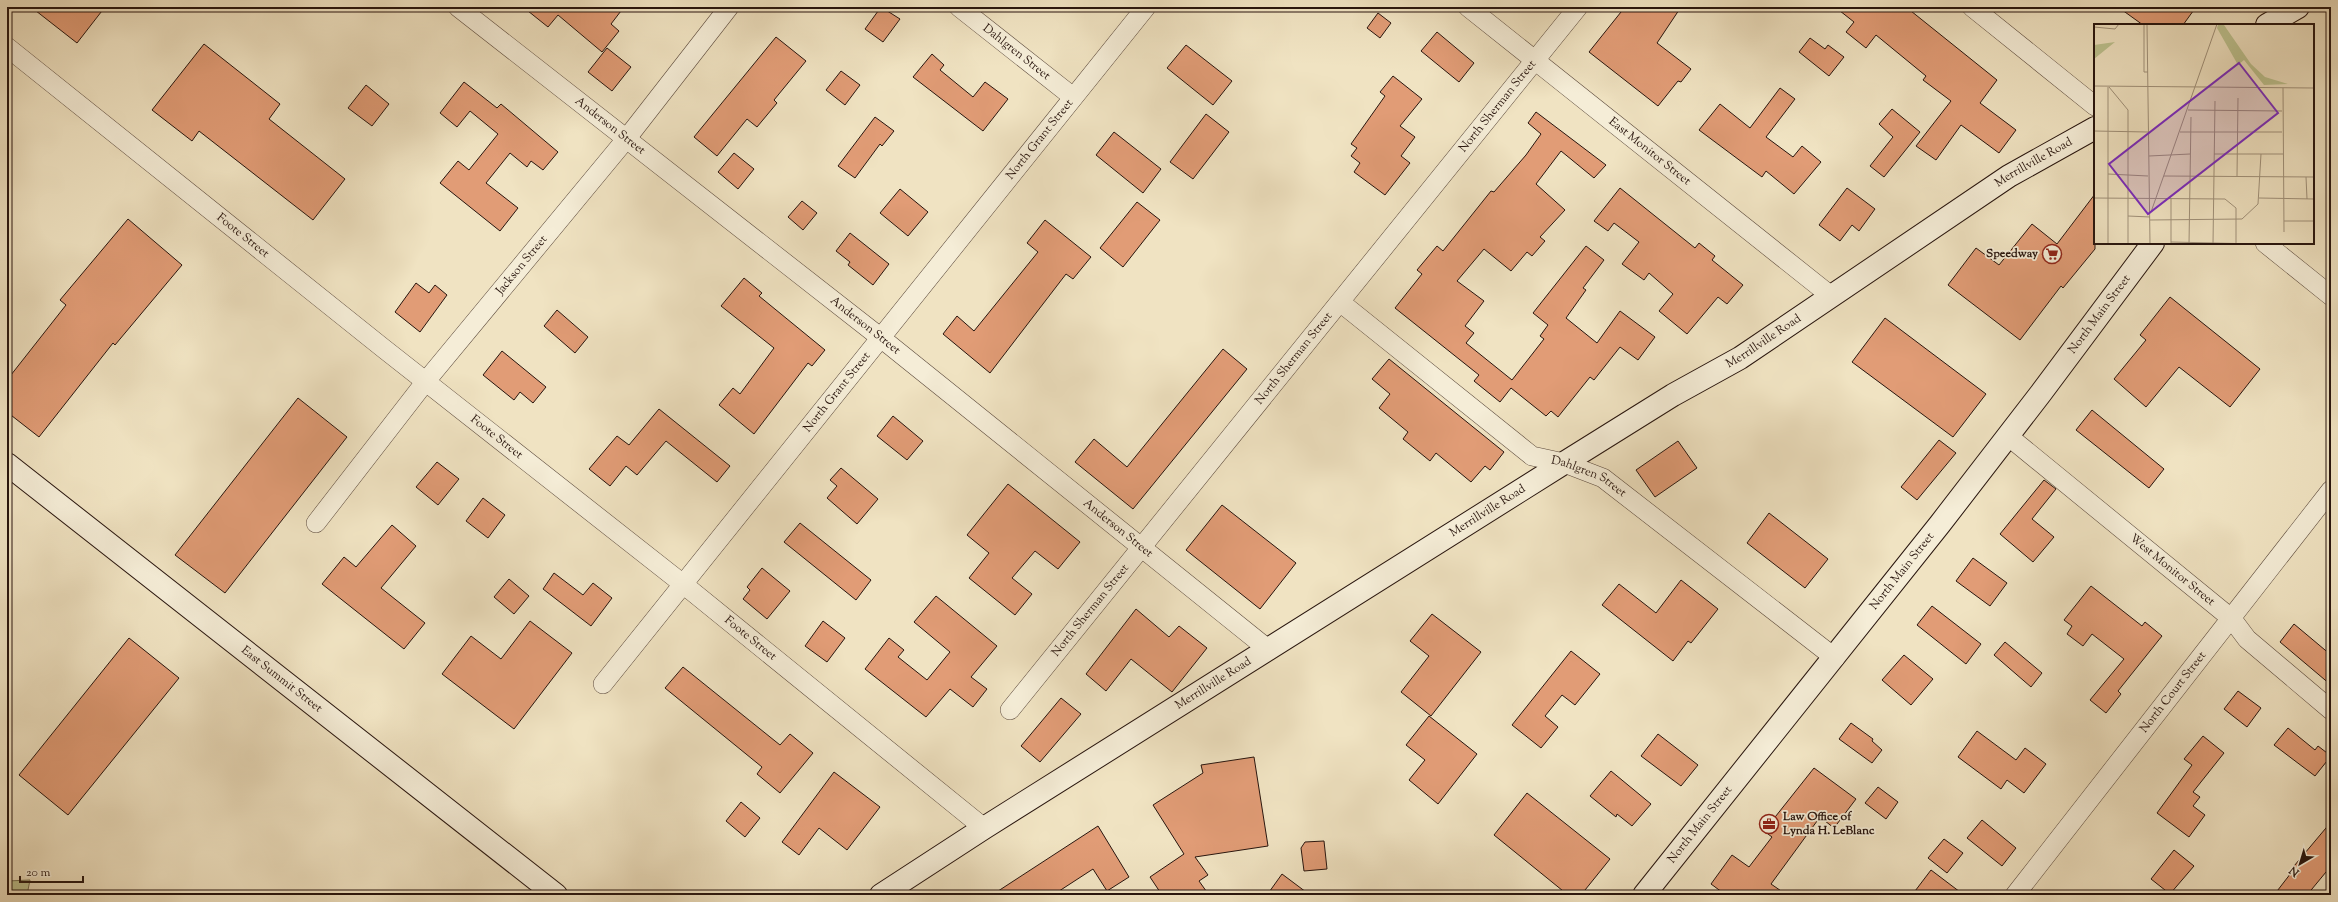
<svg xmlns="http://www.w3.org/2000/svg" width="2338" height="902" viewBox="0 0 2338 902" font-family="'Sorts Mill Goudy',serif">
<rect width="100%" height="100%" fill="#f0e3c2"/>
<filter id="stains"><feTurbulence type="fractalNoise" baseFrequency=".005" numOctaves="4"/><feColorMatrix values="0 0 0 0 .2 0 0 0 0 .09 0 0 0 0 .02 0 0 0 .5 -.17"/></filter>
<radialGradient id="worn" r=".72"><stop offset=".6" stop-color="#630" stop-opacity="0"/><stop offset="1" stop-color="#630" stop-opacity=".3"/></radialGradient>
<path fill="#bdc390" stroke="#726c4f" d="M 30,880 L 27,895 L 7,895 L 7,881 Z"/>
<g fill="#e19c76" stroke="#28150e">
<path d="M 31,7 L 105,7 L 77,43 Z"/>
<path d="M 523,7 L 624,7 L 611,24 L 619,31 L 602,52 L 558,15 L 548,27 Z"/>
<path d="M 881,7 L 900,19 L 883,42 L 865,29 Z"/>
<path d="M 1625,7 L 1681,7 L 1657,43 L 1691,69 L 1681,82 L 1678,81 L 1658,106 L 1589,52 Z"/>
<path d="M 1835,7 L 1906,7 L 1997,80 L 1980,103 L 2016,130 L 1999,153 L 1961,125 L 1936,160 L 1916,146 L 1951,101 L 1923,80 L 1926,76 L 1876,35 L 1866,48 L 1846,32 L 1854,22 Z"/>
<path d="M 2118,7 L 2196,7 L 2183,25 L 2143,25 Z"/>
<path d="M 1378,13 L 1391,23 L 1380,38 L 1367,28 Z"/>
<path d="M 1437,32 L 1474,63 L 1459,82 L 1421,51 Z"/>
<path d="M 776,37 L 806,61 L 774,100 L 777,103 L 757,127 L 747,119 L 717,156 L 694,137 Z"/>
<path d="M 1810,38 L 1825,49 L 1828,45 L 1844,57 L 1829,76 L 1799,52 Z"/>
<path d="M 204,44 L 280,104 L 269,119 L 345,179 L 313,220 L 199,131 L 192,141 L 152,110 Z"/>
<path d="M 1186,45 L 1232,81 L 1213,105 L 1167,68 Z"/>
<path d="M 607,48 L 631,67 L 612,91 L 588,72 Z"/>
<path d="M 932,54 L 944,65 L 940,70 L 973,97 L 985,82 L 1008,99 L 983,131 L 913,77 Z"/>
<path d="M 841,71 L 860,85 L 845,105 L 826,90 Z"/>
<path d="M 1393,76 L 1422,99 L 1400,126 L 1415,137 L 1401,156 L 1410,163 L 1385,195 L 1354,172 L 1360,163 L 1351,156 L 1357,148 L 1351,144 L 1385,96 L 1380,92 Z"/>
<path d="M 464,82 L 497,108 L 501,104 L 558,152 L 543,170 L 531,161 L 527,167 L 510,153 L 486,183 L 518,208 L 500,231 L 440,183 L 458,161 L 469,170 L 498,134 L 470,111 L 457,127 L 440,113 Z"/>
<path d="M 366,85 L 389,104 L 372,126 L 348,108 Z"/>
<path d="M 1780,88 L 1795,99 L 1766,137 L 1793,157 L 1802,146 L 1821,162 L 1794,194 L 1766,171 L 1762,177 L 1699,130 L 1720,104 L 1750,128 Z"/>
<path d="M 1892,109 L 1920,132 L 1884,177 L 1870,166 L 1893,137 L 1879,124 Z"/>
<path d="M 1536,112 L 1606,165 L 1594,178 L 1561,151 L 1536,184 L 1565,210 L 1540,237 L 1545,241 L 1532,256 L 1527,252 L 1511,271 L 1484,249 L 1457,281 L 1484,301 L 1465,326 L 1474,333 L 1466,343 L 1512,380 L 1544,339 L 1540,336 L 1548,325 L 1533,313 L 1586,246 L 1604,260 L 1583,288 L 1586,290 L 1566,318 L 1597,343 L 1620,311 L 1655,337 L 1638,360 L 1620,347 L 1594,380 L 1590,377 L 1558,417 L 1551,411 L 1546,416 L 1511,388 L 1500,402 L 1474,381 L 1479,375 L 1395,308 L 1422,274 L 1417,270 L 1437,246 L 1443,251 L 1491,191 L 1494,192 L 1526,155 L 1541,134 L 1528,123 Z"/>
<path d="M 1206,114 L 1229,132 L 1193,179 L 1170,162 Z"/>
<path d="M 875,117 L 894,131 L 882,146 L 880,144 L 855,178 L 838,166 Z"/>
<path d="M 1114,132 L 1161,169 L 1143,193 L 1096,155 Z"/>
<path d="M 734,153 L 754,169 L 738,189 L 718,172 Z"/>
<path d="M 1620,188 L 1695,248 L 1699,243 L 1715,256 L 1712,260 L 1743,285 L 1727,304 L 1718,297 L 1687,334 L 1659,311 L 1673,294 L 1649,273 L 1644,280 L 1622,264 L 1639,242 L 1614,223 L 1608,231 L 1594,221 Z"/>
<path d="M 1847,188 L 1875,209 L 1859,231 L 1852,225 L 1840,241 L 1819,225 Z"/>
<path d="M 900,189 L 928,212 L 908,236 L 880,213 Z"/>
<path d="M 2095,194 L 2095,249 L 2063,288 L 2061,286 L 2020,340 L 1948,285 L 1976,248 L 1999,265 L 2032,224 L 2057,244 Z"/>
<path d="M 802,201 L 817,213 L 803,230 L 788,217 Z"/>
<path d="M 1137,202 L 1160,220 L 1123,267 L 1100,248 Z"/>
<path d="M 128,219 L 182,265 L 115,345 L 113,343 L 39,437 L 7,412 L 7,380 L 66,305 L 60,300 Z"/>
<path d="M 1045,220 L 1091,257 L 1073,279 L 1066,274 L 990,373 L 943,334 L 957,316 L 974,331 L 1038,252 L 1027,243 Z"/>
<path d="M 850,233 L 889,264 L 873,285 L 848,265 L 850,262 L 836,251 Z"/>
<path d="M 744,278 L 762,293 L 759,296 L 825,350 L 812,366 L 808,363 L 754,434 L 719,405 L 733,388 L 740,394 L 774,348 L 721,306 Z"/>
<path d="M 416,283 L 429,293 L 435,285 L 447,295 L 420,332 L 395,312 Z"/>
<path d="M 2170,297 L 2260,369 L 2230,407 L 2179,367 L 2146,407 L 2114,379 L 2146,340 L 2140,335 Z"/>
<path d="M 557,310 L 588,337 L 575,353 L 544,326 Z"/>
<path d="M 1885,318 L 1986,394 L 1953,437 L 1852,362 Z"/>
<path d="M 1223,349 L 1247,369 L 1133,509 L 1075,462 L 1094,439 L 1127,467 Z"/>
<path d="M 502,351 L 546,387 L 533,403 L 520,392 L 514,400 L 483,375 Z"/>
<path d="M 1389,359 L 1504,452 L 1490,470 L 1485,466 L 1471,482 L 1436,453 L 1430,461 L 1403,439 L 1408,432 L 1379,408 L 1390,394 L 1372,379 Z"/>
<path d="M 298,398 L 347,437 L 225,593 L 175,555 Z"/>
<path d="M 659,409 L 730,466 L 717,482 L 666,441 L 637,475 L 626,466 L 610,486 L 589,469 L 617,436 L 629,445 Z"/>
<path d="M 2092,410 L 2164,469 L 2149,488 L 2076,430 Z"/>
<path d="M 893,416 L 923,441 L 907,460 L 877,436 Z"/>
<path d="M 1939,440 L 1956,453 L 1917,500 L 1901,487 Z"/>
<path d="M 1678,441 L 1697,468 L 1655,497 L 1636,470 Z"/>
<path d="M 437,462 L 459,479 L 438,505 L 416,487 Z"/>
<path d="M 841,468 L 878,499 L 857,524 L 827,498 L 837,486 L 830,480 Z"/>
<path d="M 2044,480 L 2056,489 L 2032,519 L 2054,537 L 2033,562 L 2000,534 Z"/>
<path d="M 1008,484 L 1080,542 L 1058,569 L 1035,551 L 1012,578 L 1032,594 L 1015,615 L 969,578 L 989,553 L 967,535 Z"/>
<path d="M 483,498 L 505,515 L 488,538 L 466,521 Z"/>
<path d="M 1222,505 L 1296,563 L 1260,609 L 1186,550 Z"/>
<path d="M 1769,513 L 1828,559 L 1805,588 L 1747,543 Z"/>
<path d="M 800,523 L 871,580 L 856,600 L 784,542 Z"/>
<path d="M 392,525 L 416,546 L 381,588 L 425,623 L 404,649 L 322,584 L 344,557 L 356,567 Z"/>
<path d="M 1973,558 L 2007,583 L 1990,606 L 1956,581 Z"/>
<path d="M 762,568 L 790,591 L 767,619 L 743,599 L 750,590 L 747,587 Z"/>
<path d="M 554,573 L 583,595 L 593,583 L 612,598 L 591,626 L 543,589 Z"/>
<path d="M 509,579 L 529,596 L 514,614 L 494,597 Z"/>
<path d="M 1681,580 L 1718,609 L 1691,643 L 1688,641 L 1673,661 L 1602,605 L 1619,584 L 1656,613 Z"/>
<path d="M 2091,586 L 2142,626 L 2145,622 L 2162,636 L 2118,691 L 2121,694 L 2106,713 L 2090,700 L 2124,659 L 2092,634 L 2083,646 L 2067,634 L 2072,626 L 2064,620 Z"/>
<path d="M 936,596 L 997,646 L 971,677 L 987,689 L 973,707 L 950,689 L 926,717 L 865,669 L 889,638 L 904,650 L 898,657 L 927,680 L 950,652 L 914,622 Z"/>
<path d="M 1932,606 L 1981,644 L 1966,664 L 1917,625 Z"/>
<path d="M 1136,609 L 1169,637 L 1179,626 L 1207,648 L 1172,692 L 1131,659 L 1106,691 L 1086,674 Z"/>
<path d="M 1432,614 L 1481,652 L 1431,716 L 1401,692 L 1429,656 L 1410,641 Z"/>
<path d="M 530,621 L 572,653 L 514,729 L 442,674 L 471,636 L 501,659 Z"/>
<path d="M 823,621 L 845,638 L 827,662 L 805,646 Z"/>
<path d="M 2294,624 L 2331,655 L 2331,685 L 2280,642 Z"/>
<path d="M 129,638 L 179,678 L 68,815 L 19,775 Z"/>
<path d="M 2005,642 L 2042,673 L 2031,687 L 1994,655 Z"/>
<path d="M 1571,651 L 1600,674 L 1575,705 L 1562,695 L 1545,716 L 1558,727 L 1541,748 L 1512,725 Z"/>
<path d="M 1904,655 L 1933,679 L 1911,705 L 1882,680 Z"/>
<path d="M 683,667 L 780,745 L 790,734 L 813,753 L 780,793 L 757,774 L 762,767 L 665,688 Z"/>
<path d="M 2238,691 L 2261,708 L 2247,727 L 2224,709 Z"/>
<path d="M 1061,698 L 1081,714 L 1040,762 L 1021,746 Z"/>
<path d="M 1429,716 L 1477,754 L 1438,804 L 1409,780 L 1425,760 L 1406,745 Z"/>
<path d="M 1851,723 L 1873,739 L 1872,741 L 1882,750 L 1872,763 L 1839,739 Z"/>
<path d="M 2288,728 L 2315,750 L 2318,746 L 2331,756 L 2315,776 L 2274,745 Z"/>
<path d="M 1977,731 L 2016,760 L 2025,748 L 2046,764 L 2024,793 L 2007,780 L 2001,789 L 1958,757 Z"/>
<path d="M 1658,734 L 1698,765 L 1681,786 L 1641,756 Z"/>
<path d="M 2203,736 L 2224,753 L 2193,792 L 2200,797 L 2193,806 L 2205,815 L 2189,837 L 2157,813 L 2192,765 L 2184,759 Z"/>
<path d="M 1254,757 L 1268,846 L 1195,857 L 1208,875 L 1199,881 L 1209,895 L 1162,895 L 1150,877 L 1184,854 L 1153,805 L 1203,773 L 1201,765 Z"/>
<path d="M 1814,768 L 1856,799 L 1834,828 L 1820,817 L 1771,884 L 1787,895 L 1726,895 L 1711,884 L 1732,855 L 1749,867 L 1772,837 L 1764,831 Z"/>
<path d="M 1611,771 L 1651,804 L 1632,826 L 1617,814 L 1616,817 L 1590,796 Z"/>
<path d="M 834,772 L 880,807 L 847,850 L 819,828 L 799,855 L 782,842 Z"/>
<path d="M 1878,787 L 1898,802 L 1886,819 L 1865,803 Z"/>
<path d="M 1527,793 L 1610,859 L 1581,895 L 1568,895 L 1494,835 Z"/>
<path d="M 741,802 L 760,818 L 745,837 L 726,821 Z"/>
<path d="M 1982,820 L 2016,848 L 2002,866 L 1967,838 Z"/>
<path d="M 2331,822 L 2331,866 L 2307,895 L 2274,895 L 2291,873 L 2289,872 Z"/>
<path d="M 1098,826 L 1129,877 L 1107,891 L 1093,869 L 1053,895 L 992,895 Z"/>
<path d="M 1944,839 L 1963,853 L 1947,873 L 1928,858 Z"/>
<path d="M 1324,841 L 1327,869 L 1304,871 L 1301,848 L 1305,842 Z"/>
<path d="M 2174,850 L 2194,866 L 2170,894 L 2151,879 Z"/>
<path d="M 1931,870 L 1964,895 L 1912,895 Z"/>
<path d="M 1282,874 L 1310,895 L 1267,895 Z"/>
</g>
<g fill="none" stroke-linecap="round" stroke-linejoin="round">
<g stroke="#5a483b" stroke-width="20">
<g id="street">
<path id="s1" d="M 458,7 L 881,338 L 1269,650"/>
<path id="s2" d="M 959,7 L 1073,97"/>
<path id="s3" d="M 1468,7 L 1831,296"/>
<path d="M 1972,7 L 2095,106"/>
<path id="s4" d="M 7,47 L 383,348 L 683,584 L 984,828"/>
<path d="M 2265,243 L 2331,296"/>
<path id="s5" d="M 1340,302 L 1532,456 L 1564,463 L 1603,478 L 1835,658"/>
<path id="s6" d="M 2008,436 L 2232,619 L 2247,639 L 2331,710"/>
<path id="s7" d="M 316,523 L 426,381 L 627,138 L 729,7"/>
<path id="s8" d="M 603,684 L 1146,7"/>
<path id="s9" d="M 1010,710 L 1578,7"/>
<path id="s10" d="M 2015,895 L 2331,490"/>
</g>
</g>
<g stroke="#28150e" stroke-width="24">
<g id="secondary">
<path d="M 2267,25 L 2298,7"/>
<path id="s11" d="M 7,464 L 556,895"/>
<path id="s12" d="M 881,895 L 984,828 L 1564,463 L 1673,395 L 1740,358 L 2009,176 L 2095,128"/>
<path id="s13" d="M 1644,895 L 1940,524 L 2041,393 L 2153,243"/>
</g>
</g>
<use href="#street" stroke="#f5edd7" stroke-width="19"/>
<use href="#secondary" stroke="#f5edd7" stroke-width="22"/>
</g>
<defs>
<g id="supermarket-ring" transform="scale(1)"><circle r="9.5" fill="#f5edd7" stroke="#8f2418" stroke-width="1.5"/><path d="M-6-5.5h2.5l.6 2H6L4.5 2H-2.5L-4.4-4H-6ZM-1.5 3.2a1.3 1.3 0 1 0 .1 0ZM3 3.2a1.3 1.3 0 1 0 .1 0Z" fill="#8f2418"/></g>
<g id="office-ring" transform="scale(1)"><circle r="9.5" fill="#f5edd7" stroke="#8f2418" stroke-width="1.5"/><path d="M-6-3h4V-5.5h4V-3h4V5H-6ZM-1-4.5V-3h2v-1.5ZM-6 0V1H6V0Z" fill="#8f2418"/></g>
</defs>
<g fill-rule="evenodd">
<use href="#supermarket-ring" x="2052" y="254"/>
<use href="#office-ring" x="1769" y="824"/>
</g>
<g text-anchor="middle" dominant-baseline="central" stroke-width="3.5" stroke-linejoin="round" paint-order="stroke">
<g font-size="12" fill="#28150e" stroke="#f5edd7">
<text stroke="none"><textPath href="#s2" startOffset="73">Dahlgren Street</textPath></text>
<text stroke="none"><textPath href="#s9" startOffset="776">North Sherman Street</textPath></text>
<text stroke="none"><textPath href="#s1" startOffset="193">Anderson Street</textPath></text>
<text stroke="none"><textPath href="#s8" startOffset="698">North Grant Street</textPath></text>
<text stroke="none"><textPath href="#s3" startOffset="232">East Monitor Street</textPath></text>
<text stroke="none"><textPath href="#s12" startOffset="1366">Merrillville Road</textPath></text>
<text stroke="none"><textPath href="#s4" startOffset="302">Foote Street</textPath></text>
<text stroke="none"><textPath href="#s7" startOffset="330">Jackson Street</textPath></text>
<text stroke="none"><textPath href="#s13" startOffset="738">North Main Street</textPath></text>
<text stroke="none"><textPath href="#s1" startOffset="517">Anderson Street</textPath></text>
<text stroke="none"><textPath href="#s12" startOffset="1042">Merrillville Road</textPath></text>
<text stroke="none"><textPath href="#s9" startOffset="452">North Sherman Street</textPath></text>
<text stroke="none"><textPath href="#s8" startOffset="374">North Grant Street</textPath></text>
<text stroke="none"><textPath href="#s4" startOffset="626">Foote Street</textPath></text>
<text stroke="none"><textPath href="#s5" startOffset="307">Dahlgren Street</textPath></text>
<text stroke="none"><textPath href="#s12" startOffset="718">Merrillville Road</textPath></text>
<text stroke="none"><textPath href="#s1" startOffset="841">Anderson Street</textPath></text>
<text stroke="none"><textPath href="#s6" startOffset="212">West Monitor Street</textPath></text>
<text stroke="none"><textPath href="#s13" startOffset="414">North Main Street</textPath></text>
<text stroke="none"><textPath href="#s9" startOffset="128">North Sherman Street</textPath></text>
<text stroke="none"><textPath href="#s4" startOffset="950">Foote Street</textPath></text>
<text stroke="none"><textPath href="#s11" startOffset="349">East Summit Street</textPath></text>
<text stroke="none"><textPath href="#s12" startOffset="394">Merrillville Road</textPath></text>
<text stroke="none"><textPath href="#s10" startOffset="257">North Court Street</textPath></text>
<text stroke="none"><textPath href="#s13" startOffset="90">North Main Street</textPath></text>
</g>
<g font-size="12" font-weight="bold" fill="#28150e" stroke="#f5edd7" text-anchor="end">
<text x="2038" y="254">Speedway</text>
<text x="1783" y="817" text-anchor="start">Law Office of<tspan x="1783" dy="14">Lynda H. LeBlanc</tspan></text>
</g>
</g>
<g transform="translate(2094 24)">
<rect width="220" height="220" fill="#f0e3c2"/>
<path d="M 124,1 L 130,1 L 157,40 L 171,53 L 194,60 L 170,61 L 150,36 L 144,41 L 123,4 ZM 21,18 L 0,35 L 0,21 Z" fill="#bdc390"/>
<path fill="none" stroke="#a0917a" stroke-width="1" d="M 50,0 L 50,48 L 54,48M 53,0 L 56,220M 0,3 L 21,5 L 25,0M 0,62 L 220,64M 14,63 L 14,220M 15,63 L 34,86 L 34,220M 189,64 L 190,208M 94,86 L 188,87M 0,107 L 54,108M 86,108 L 188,108M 120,130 L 189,130M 55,132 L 96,130M 14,150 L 54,152M 70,152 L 220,153M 143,152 L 144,74M 212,153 L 213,175M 0,174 L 131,175 L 142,184 L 142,220M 77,174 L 77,220M 165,174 L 220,175M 57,188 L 123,0M 34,192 L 56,193M 56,196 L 148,195 L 164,180 L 167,130M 190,197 L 220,197M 77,218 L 164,220M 95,220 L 97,93M 119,220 L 121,77"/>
<path fill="#7b2cbf" fill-opacity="0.15" stroke="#7b2cbf" stroke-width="2" d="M 145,39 L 184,89 L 54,190 L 15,140 Z"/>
<rect width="220" height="220" fill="none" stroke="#28150e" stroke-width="2"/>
</g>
<rect width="2338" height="902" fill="none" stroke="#f0e3c2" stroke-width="24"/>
<rect x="8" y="8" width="2322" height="886" fill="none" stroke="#28150e" stroke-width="2"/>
<rect x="12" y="12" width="2314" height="878" fill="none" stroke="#28150e"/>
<g transform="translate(2300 864) rotate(218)" stroke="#f5edd7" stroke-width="3" paint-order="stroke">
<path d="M0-3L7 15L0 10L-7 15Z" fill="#28150e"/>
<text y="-6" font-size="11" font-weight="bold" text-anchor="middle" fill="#28150e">N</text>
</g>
<path d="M20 876v6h63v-6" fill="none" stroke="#28150e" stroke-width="2"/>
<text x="26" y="876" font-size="12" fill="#28150e" stroke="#f5edd7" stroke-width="3" paint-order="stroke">20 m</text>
<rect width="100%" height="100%" filter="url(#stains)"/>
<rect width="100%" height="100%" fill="url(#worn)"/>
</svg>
